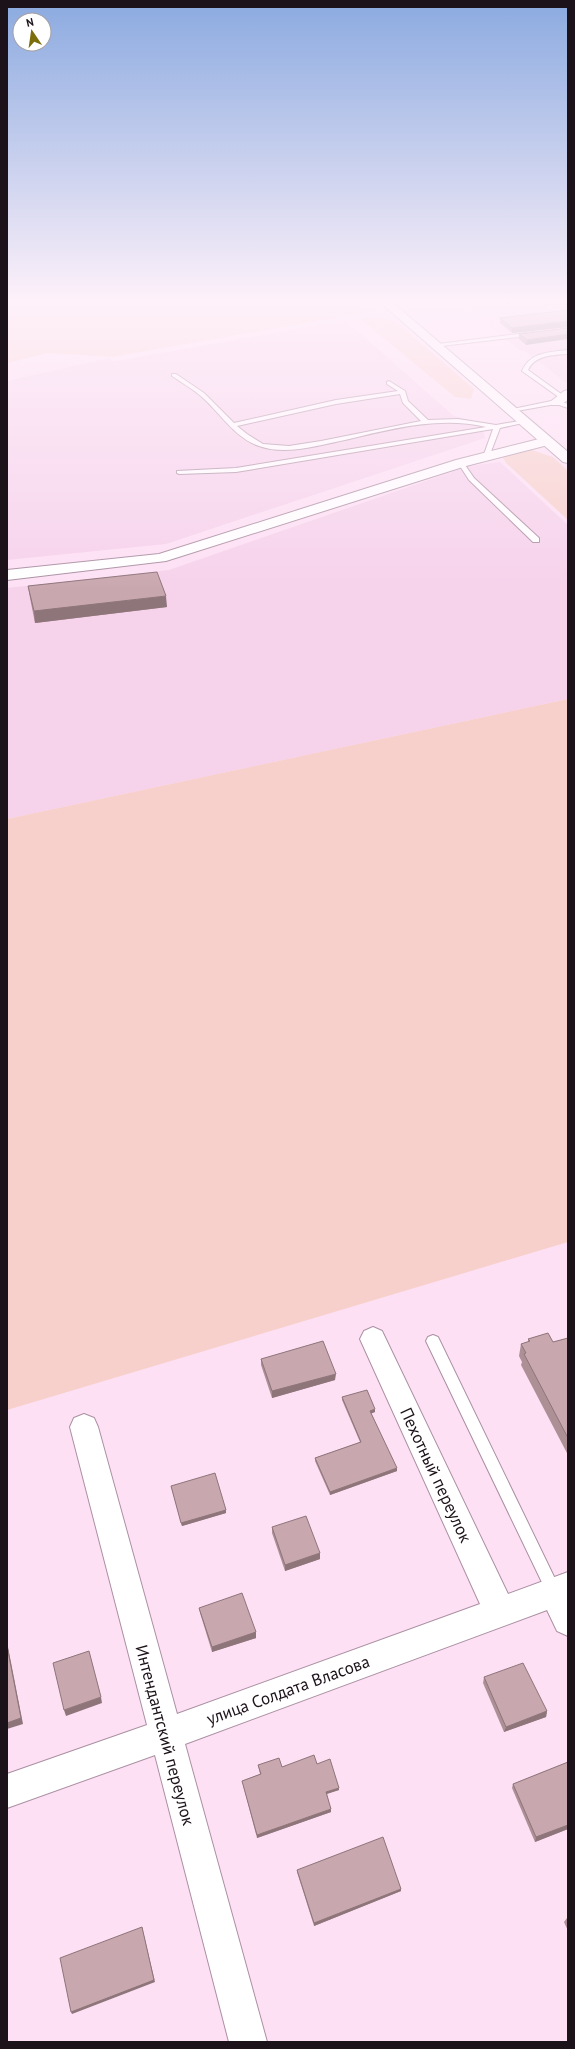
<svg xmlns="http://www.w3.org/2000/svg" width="575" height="2049" viewBox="0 0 575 2049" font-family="'PT Sans',sans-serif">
<rect width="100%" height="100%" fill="#fde0f4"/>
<g fill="#f6d2eb">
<path d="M 461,303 L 568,303 L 568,384 L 525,351 L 519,350 Z"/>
<path d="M 345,320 L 454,416 L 481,423 L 485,438 L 166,544 L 7,560 L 7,381 L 110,358 L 113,362 Z"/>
<path d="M 500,462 L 568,525 L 568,699 L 7,819 L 7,588 L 169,570 L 469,466 Z"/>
</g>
<g fill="#f7d0cb">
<path d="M 7,303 L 353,303 L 364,313 L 112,357 L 48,353 L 7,363 Z"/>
<path d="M 359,318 L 385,318 L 400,325 L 474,389 L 471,399 L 455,397 Z"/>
<path d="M 529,449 L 553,457 L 568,471 L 568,520 L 506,463 L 502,456 Z"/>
<path d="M 568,699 L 568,1242 L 7,1410 L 7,819 Z"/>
</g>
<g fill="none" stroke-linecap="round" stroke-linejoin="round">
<g stroke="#ab90a2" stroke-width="2">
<g id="service">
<path d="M 534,332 L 536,335 L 433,347 L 430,345 Z"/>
<path d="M 568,350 L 568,354 C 553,355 535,355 528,370 L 564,396 L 564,398 L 560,398 L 522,371 C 530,352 550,352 568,350 Z"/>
<path d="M 172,374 L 176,374 L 204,393 L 234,423 L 336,400 L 398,391 L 387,384 L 387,382 L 389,381 L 405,391 L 408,401 L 428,420 L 458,419 L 496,425 L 525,420 L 528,422 L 500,428 L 489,457 L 486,459 L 483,457 L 493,429 L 236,472 L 179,474 L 177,473 L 177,471 L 236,468 L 486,427 C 439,416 391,429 345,440 C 319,445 286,456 259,446 C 235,438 220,413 202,397 C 193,389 182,383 172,376 ZM 400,394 L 403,403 L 421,421 L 321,441 L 289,446 L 263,444 L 247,434 L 237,426 L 336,404 Z"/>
<path d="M 556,400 L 568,404 L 568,408 L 556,404 L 511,412 L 508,410 Z"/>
<path d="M 459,462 L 463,462 L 474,478 L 539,538 L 539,542 L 533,542 L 469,480 L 458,463 Z"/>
<path d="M 433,1335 L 438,1337 L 559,1587 L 562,1592 L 559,1597 L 554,1600 L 549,1597 L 426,1341 L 428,1337 Z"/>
</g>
</g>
<g stroke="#ab90a2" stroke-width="2">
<g id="minor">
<path d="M 568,390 L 568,400 L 560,405 L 552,405 L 550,402 L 564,391 Z"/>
<path d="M 547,437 L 554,441 L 552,444 L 466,466 L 166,561 L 7,580 L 7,570 L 159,554 L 456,460 Z"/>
<path d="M 373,1327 L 382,1331 L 508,1594 L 568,1572 L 568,1636 L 557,1631 L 547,1610 L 185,1744 L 267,2042 L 229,2042 L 155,1755 L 7,1808 L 7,1774 L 147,1725 L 70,1427 L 74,1418 L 84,1414 L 94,1418 L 98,1427 L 177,1714 L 480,1604 L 360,1339 L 364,1331 Z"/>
</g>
</g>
<g stroke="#ab90a2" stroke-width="2">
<path id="secondary" d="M 381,303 L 393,303 L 568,452 L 568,463 L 563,462 Z"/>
</g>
<use href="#service" fill="#fff" fill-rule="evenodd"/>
<use href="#minor" fill="#fff" fill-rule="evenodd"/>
<use href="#secondary" fill="#fff" fill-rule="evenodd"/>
</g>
<g fill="#ad9096">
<path d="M 568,310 L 568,327 L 512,333 L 500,323 L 500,318 Z"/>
<path d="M 568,328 L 526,345 L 519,339 L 519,334 Z"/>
<path d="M 28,586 L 167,607 L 35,623 L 30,598 Z"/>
<path d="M 568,1338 L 568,1455 L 521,1365 L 522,1362 L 519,1356 L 521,1344 L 528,1342 L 528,1339 L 553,1342 Z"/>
<path d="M 261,1359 L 335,1380 L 272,1398 L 261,1365 Z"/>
<path d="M 342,1397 L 375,1412 L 371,1413 L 397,1471 L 330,1495 L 315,1461 L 315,1458 L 360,1442 L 342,1400 Z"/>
<path d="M 171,1486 L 226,1510 L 226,1513 L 182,1526 Z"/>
<path d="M 272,1527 L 320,1559 L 285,1571 L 272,1533 Z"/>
<path d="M 199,1608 L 256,1632 L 256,1638 L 212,1652 L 200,1613 Z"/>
<path d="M 484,1677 L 547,1711 L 546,1717 L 504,1732 L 483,1683 Z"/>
<path d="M 568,1762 L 568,1829 L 535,1842 L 512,1788 L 513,1784 Z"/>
<path d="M 317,1764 L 339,1790 L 327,1794 L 331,1812 L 257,1838 L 242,1781 L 260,1774 L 258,1765 L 282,1767 Z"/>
<path d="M 297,1870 L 401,1889 L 401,1891 L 314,1926 L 297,1872 Z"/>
<path d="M 567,1918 L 568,1918 L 568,1931 L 564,1922 Z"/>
</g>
<g fill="#8d757a">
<path d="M 568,321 L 568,327 L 512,333 L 512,328 Z"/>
<path d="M 568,334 L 568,339 L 526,345 L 527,340 Z"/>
<path d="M 166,596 L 167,607 L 35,623 L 34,611 Z"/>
<path d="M 336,1374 L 335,1380 L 272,1398 L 272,1391 Z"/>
<path d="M 375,1409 L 375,1412 L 370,1414 L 370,1411 Z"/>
<path d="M 397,1468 L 397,1471 L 330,1495 L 330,1492 Z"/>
<path d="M 226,1510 L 226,1513 L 182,1526 L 181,1523 Z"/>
<path d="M 320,1553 L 320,1559 L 285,1571 L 285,1565 Z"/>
<path d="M 256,1632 L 256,1638 L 212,1652 L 212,1647 Z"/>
<path d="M 7,1642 L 23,1724 L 7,1729 Z"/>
<path d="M 101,1697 L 102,1703 L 66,1716 L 64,1710 Z"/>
<path d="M 547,1711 L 546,1717 L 504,1732 L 506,1727 Z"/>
<path d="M 339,1788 L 339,1790 L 326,1794 L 326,1792 Z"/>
<path d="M 331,1809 L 331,1812 L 257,1838 L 257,1835 Z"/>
<path d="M 568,1825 L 568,1829 L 535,1842 L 536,1837 Z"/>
<path d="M 401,1889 L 401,1891 L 314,1926 L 314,1923 Z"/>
<path d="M 142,1927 L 155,1982 L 72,2014 L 71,2012 Z"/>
</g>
<g fill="#c9a7af" stroke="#8d757a">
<path d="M 568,310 L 568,321 L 512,328 L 500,318 Z"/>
<path d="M 568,328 L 568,334 L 527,340 L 519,334 Z"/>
<path d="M 157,572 L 166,596 L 34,611 L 28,586 Z"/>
<path d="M 548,1333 L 553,1342 L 568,1338 L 568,1438 L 524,1354 L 526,1353 L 521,1344 L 530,1341 L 528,1339 Z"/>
<path d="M 323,1341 L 336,1374 L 272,1391 L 261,1359 Z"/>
<path d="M 367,1390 L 375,1409 L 370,1411 L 397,1468 L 330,1492 L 315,1458 L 361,1442 L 342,1397 Z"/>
<path d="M 215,1473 L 226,1510 L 181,1523 L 171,1486 Z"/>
<path d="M 306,1516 L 320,1553 L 285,1565 L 272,1527 Z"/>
<path d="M 242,1593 L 256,1632 L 212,1647 L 199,1608 Z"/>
<path d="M 7,1646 L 21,1718 L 7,1723 Z"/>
<path d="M 89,1651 L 101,1697 L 64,1710 L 53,1663 Z"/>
<path d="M 523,1663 L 547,1711 L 506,1727 L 484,1677 Z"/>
<path d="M 314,1755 L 317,1764 L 330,1759 L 339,1788 L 326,1792 L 331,1809 L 257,1835 L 242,1781 L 261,1774 L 258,1765 L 279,1758 L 282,1767 Z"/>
<path d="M 568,1762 L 568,1825 L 536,1837 L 513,1784 Z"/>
<path d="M 383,1837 L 401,1889 L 314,1923 L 297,1870 Z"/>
<path d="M 142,1927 L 154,1980 L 71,2012 L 60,1958 Z"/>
</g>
<linearGradient id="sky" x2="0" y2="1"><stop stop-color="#8baae0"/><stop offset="0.51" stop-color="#fef1fa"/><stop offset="1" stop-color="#fef1fa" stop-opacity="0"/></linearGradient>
<rect width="575" height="590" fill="url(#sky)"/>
<g text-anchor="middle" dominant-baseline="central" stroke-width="3" stroke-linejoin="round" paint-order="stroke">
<g font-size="17" fill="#1c1219" stroke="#fff">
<text transform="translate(436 1475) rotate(65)">Пехотный переулок</text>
<text transform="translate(288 1690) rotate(-20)">улица Солдата Власова</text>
<text transform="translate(165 1735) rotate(75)">Интендантский переулок</text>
</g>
</g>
<rect width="575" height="2049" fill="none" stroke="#1c1219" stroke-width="16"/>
<g transform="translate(32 32) rotate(347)"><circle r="19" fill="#ffffff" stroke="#a4a0a3"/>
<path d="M0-3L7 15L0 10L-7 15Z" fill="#7d6e0c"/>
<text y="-6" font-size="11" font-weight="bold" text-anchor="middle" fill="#1c1219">N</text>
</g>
</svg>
